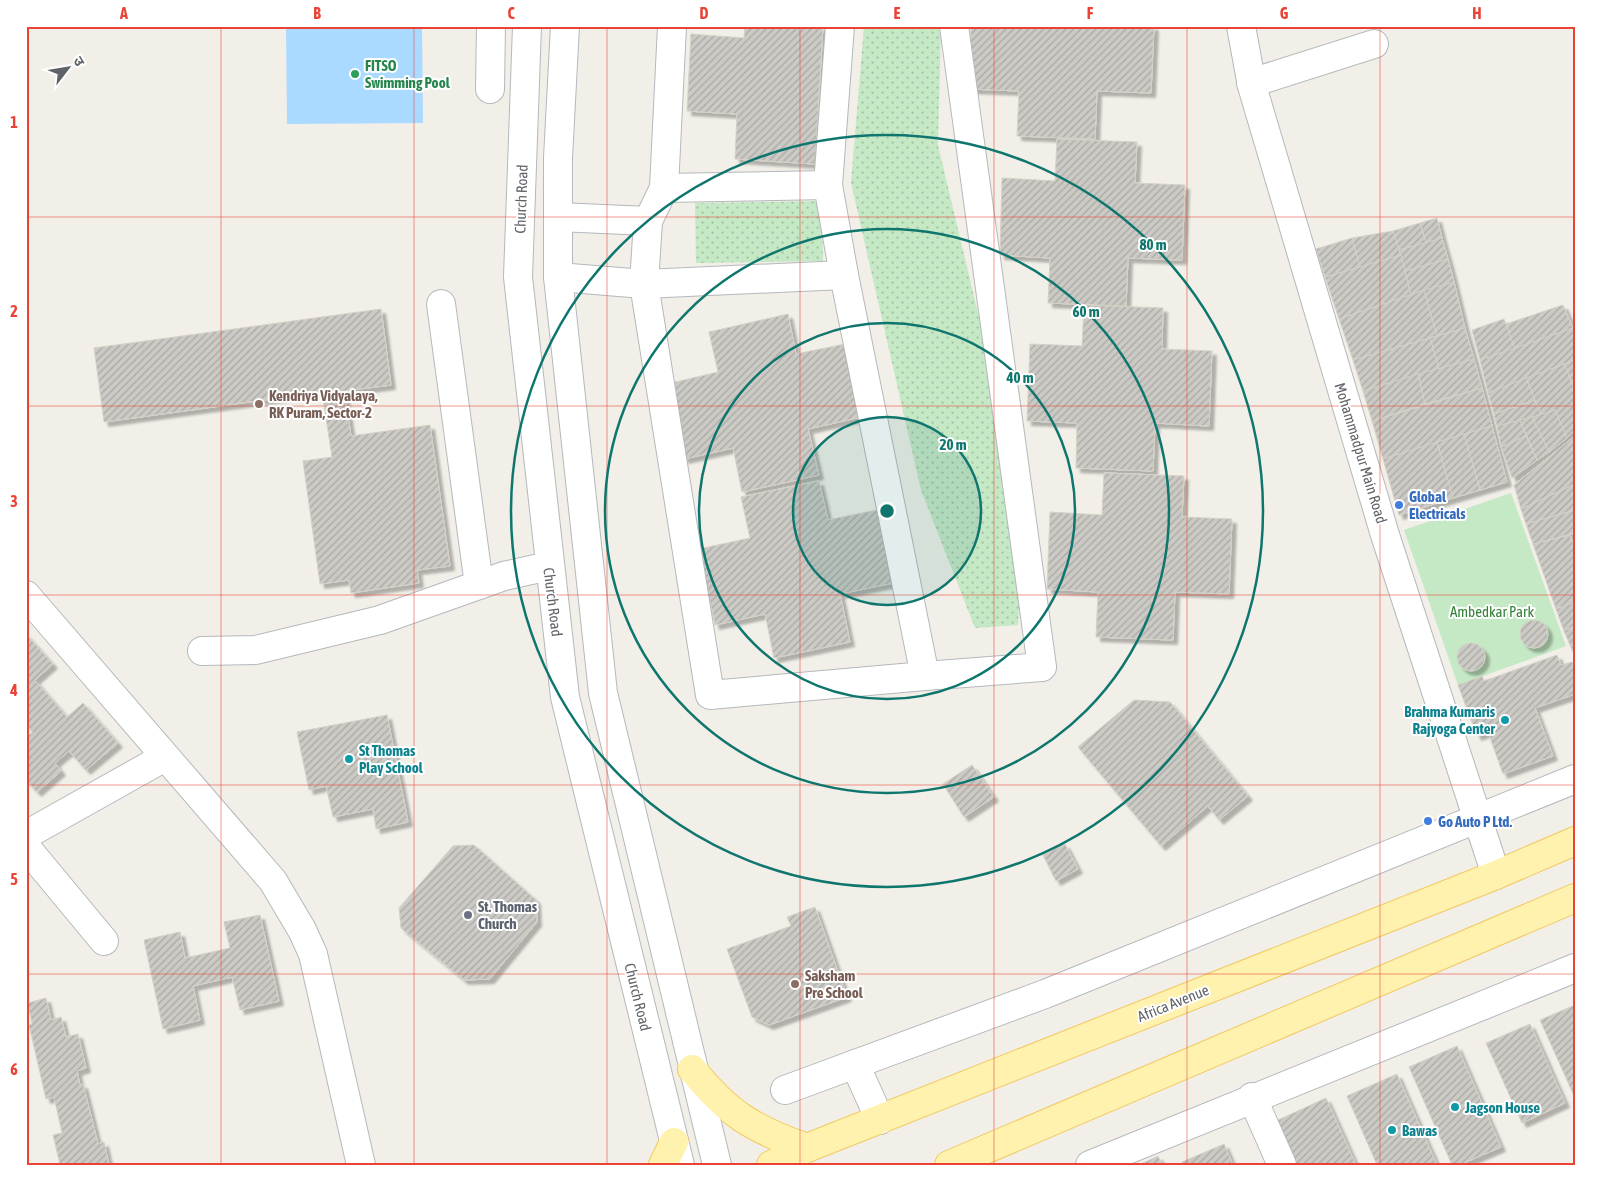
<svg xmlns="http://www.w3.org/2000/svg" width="1601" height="1191" viewBox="0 0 1601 1191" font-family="'Asap Condensed','Noto Sans Devanagari',sans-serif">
<defs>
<pattern id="grass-dots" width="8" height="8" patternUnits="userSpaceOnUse" patternTransform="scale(1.25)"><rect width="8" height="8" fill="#c5e8c5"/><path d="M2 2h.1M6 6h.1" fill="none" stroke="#a3c0a4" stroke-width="1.8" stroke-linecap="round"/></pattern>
<pattern id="building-hatch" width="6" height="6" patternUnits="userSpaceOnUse" patternTransform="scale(1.25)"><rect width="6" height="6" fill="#cccac5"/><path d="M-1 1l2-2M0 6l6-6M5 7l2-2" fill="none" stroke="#a9a8a4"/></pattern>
<filter id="shadow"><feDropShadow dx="4.5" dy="4.5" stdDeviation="1" flood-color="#0004"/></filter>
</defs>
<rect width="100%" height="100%" fill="#f1efe8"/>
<g fill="url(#grass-dots)">
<path d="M 864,26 L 941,26 L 938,145 L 981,326 L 1021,569 L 1018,625 L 975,628 L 921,490 L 851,183 Z"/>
<path d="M 821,201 L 823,261 L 696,263 L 695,203 Z"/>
</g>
<path fill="#c5e8c5" d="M 1511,493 L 1566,646 L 1458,685 L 1404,530 Z"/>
<path fill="#aadaff" d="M 286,26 L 422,26 L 423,123 L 287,124 Z"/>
<g fill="url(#building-hatch)" stroke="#d6d1c6" filter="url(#shadow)">
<path d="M 745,26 L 823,26 L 815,164 L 735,159 L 737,114 L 687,111 L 691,34 L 744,38 Z"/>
<path d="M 971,26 L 1154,26 L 1151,93 L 1097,91 L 1095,139 L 1017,136 L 1019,91 L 969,89 Z"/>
<path d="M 1057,139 L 1137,142 L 1135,183 L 1185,185 L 1182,260 L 1128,258 L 1126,306 L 1048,303 L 1050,258 L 1000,255 L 1002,178 L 1055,181 Z"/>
<path d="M 1437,218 L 1442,238 L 1426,243 L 1420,223 Z"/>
<path d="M 1420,223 L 1426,243 L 1399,250 L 1393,231 Z"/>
<path d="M 1393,231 L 1401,255 L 1360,267 L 1352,238 Z"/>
<path d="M 1352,238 L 1360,267 L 1325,277 L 1316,249 Z"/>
<path d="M 1442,238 L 1448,259 L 1405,271 L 1399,250 Z"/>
<path d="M 1401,255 L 1411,295 L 1339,319 L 1325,277 Z"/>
<path d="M 1448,259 L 1454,282 L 1411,295 L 1405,271 Z"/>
<path d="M 1454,282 L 1465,328 L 1437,336 L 1424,290 Z"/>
<path d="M 1424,290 L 1437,336 L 1353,360 L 1339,319 Z"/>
<path d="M 1084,305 L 1163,308 L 1162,349 L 1212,351 L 1209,426 L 1155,423 L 1153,471 L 1076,468 L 1077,423 L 1027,421 L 1030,344 L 1082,346 Z"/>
<path d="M 1563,305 L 1573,328 L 1515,349 L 1506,324 Z"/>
<path d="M 381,309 L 391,385 L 344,391 L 351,436 L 430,425 L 450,566 L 417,570 L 419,583 L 351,593 L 349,580 L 320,584 L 303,461 L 332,457 L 322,392 L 104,422 L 94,348 Z"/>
<path d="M 788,314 L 796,354 L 845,344 L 861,417 L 808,429 L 819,475 L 742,492 L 733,448 L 684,459 L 667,384 L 718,372 L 709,332 Z"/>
<path d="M 1504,319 L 1515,349 L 1480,360 L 1472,330 Z"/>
<path d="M 1465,328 L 1474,359 L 1439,369 L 1430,338 Z"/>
<path d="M 1573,328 L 1575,360 L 1488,393 L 1480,360 Z"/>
<path d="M 1430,338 L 1439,369 L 1363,391 L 1353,360 Z"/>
<path d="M 1474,359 L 1482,388 L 1425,404 L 1418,374 Z"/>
<path d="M 1575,360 L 1575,390 L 1564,364 Z"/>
<path d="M 1564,364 L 1575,390 L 1575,429 L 1567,438 L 1555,410 L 1541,415 L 1526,378 Z"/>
<path d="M 1418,374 L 1425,404 L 1372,421 L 1363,391 Z"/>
<path d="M 1526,378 L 1535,400 L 1494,414 L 1488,393 Z"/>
<path d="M 1482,388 L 1492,426 L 1383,459 L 1372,421 Z"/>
<path d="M 1535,400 L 1541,415 L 1497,426 L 1494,414 Z"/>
<path d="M 1555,410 L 1567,438 L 1549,452 L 1532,417 Z"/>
<path d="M 1532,417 L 1549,452 L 1537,460 L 1520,420 Z"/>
<path d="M 1520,420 L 1526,436 L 1501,447 L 1497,426 Z"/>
<path d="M 1492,426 L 1507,482 L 1480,490 L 1464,434 Z"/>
<path d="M 1464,434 L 1480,490 L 1453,498 L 1437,442 Z"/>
<path d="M 1526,436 L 1537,460 L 1512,478 L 1501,447 Z"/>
<path d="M 1575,436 L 1575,484 L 1521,509 L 1514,485 Z"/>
<path d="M 1437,442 L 1453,498 L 1399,515 L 1383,459 Z"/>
<path d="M 1104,473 L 1184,476 L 1182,517 L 1232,519 L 1229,594 L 1175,592 L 1173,640 L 1096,637 L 1098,592 L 1047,589 L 1050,512 L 1102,515 Z"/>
<path d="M 819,481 L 828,520 L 877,510 L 893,583 L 840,594 L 850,642 L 774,658 L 765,614 L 715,625 L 699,549 L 750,538 L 741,497 Z"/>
<path d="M 1575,484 L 1575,510 L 1526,524 L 1521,509 Z"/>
<path d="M 1575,510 L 1575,533 L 1533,544 L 1526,524 Z"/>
<path d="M 1570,535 L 1575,549 L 1575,602 L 1556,609 L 1533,544 Z"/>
<path d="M 1575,602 L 1575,626 L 1564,631 L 1556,609 Z"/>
<circle cx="1534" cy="634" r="14"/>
<path d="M 1575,626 L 1575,651 L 1573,652 L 1564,631 Z"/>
<path d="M 26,634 L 53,664 L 35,680 L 67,717 L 83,703 L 118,743 L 86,770 L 69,751 L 55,763 L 61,771 L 37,792 L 26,780 L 26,737 L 33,732 L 26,725 Z"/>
<circle cx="1471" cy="657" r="14"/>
<path d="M 1557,655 L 1561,665 L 1572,662 L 1575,671 L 1575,694 L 1535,708 L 1553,756 L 1503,774 L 1488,732 L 1477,736 L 1458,685 L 1482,676 L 1484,681 Z"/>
<path d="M 1134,700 L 1170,702 L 1248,796 L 1219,820 L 1208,806 L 1161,846 L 1078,747 Z"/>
<path d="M 387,715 L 408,822 L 376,829 L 373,809 L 333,817 L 326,786 L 309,790 L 297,732 Z"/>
<path d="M 972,765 L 994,797 L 964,817 L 943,784 Z"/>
<path d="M 1065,844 L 1078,869 L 1056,881 L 1043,855 Z"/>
<path d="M 474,845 L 536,900 L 537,922 L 490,979 L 464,980 L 401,928 L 399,908 L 453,846 Z"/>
<path d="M 815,907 L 847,997 L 769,1025 L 752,1017 L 727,949 L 791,926 L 787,917 Z"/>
<path d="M 260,915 L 279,1001 L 240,1010 L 232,977 L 193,986 L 200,1020 L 163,1029 L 144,940 L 180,932 L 185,958 L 230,948 L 224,922 Z"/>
<path d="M 46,998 L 51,1020 L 61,1017 L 66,1037 L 78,1034 L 86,1068 L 77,1071 L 80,1085 L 83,1084 L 98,1144 L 104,1142 L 109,1165 L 60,1165 L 53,1135 L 62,1133 L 54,1097 L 46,1099 L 29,1025 L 32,1024 L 28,1003 Z"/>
<path d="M 1575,1005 L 1575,1098 L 1540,1020 Z"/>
<path d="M 1530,1024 L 1565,1103 L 1522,1123 L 1486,1043 Z"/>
<path d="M 1457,1046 L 1501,1147 L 1459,1165 L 1452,1165 L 1409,1067 Z"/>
<path d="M 1397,1074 L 1437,1165 L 1377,1165 L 1347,1096 Z"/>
<path d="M 1326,1098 L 1356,1165 L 1296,1165 L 1276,1121 Z"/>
<path d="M 1224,1144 L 1233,1165 L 1183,1165 L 1182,1162 Z"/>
<path d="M 1158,1156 L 1162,1165 L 1139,1165 Z"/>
</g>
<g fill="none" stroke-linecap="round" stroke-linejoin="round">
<g stroke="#b5b8bc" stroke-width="30">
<g id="minor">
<path d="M 527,26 L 518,277 L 565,697 L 680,1165"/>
<path d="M 565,26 L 558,158 L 558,277 L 603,693 L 717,1165"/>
<path d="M 672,26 L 664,188 L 828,185"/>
<path d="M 1241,26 L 1252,86 L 1385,535 L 1496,875"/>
<path d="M 1251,83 L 1374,44"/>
<path d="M 490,89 L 491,26"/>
<path d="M 664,188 L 648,221 L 644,284 L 710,695 L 925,676 L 844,275 L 828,185 L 840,26"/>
<path d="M 558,217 L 648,221"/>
<path d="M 558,277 L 644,284 L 844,275"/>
<path d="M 441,304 L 479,585"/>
<path d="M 26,595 L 273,881 L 302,930 L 313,954 L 361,1165"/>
<path d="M 202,651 L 256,650 L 380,620 L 504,576 L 549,566"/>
<path d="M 925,676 L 1042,667 L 954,26"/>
<path d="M 26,835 L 165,757"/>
<path d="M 26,847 L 104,941"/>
<path d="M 855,1064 L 880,1120"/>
<path d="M 785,1090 L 1045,994 L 1575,779"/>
<path d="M 1252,1097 L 1282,1165"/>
<path d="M 1090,1165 L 1575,968"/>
</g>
</g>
<g stroke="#f2c960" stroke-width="30">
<g id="major">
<path d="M 692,1069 C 728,1114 753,1129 807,1148"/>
<path d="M 663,1165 L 674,1142"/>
<path d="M 771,1165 L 807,1148 L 1496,875 L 1575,841"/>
<path d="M 949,1165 L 1575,898"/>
</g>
</g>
<use href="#minor" stroke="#fff" stroke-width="28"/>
<use href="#major" stroke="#fff2af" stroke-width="28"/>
</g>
<path fill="none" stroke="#ea4335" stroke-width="1" stroke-opacity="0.55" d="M 221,26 L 221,1165M 414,26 L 414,1165M 607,26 L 607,1165M 800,26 L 800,1165M 994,26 L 994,1165M 1187,26 L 1187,1165M 1380,26 L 1380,1165M 26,217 L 1575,217M 26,406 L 1575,406M 26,595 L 1575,595M 26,785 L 1575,785M 26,974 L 1575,974"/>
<circle cx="887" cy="511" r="94" fill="#0f766e" fill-opacity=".12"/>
<g fill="none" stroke="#0f766e" stroke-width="2.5">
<circle cx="887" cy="511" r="94"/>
<circle cx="887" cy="511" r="188"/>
<circle cx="887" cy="511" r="282"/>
<circle cx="887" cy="511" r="376"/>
</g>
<circle fill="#2e9e5b" stroke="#fff" stroke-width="2" cx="355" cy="74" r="5"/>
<g fill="#8d6e63" stroke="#fff" stroke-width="2">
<circle cx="259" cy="404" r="5"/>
<circle cx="795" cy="984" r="5"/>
</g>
<g fill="#3f7fe0" stroke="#fff" stroke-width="2">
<circle cx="1399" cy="505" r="5"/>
<circle cx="1428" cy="821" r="5"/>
</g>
<g fill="#0f9aa8" stroke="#fff" stroke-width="2">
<circle cx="1505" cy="720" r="5"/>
<circle cx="349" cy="759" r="5"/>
<circle cx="1455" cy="1107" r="5"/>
<circle cx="1392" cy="1130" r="5"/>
</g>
<circle fill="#6b7280" stroke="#fff" stroke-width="2" cx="468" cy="915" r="5"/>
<g text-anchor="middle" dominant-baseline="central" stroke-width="4" stroke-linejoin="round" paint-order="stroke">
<g font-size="15" font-weight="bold" fill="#27864d" stroke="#fff" text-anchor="start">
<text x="365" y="65">FITSO<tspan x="365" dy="17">Swimming Pool</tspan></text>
</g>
<g font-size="15" fill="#5f6368" stroke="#fff">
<text transform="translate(521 199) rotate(-88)">Church Road</text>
<text transform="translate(1361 453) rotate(73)">Mohammadpur Main Road</text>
<text transform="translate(553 602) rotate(83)">Church Road</text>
<text transform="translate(638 997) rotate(76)">Church Road</text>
<text transform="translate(1173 1003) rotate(-22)">Africa Avenue</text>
</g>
<g font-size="15" font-weight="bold" fill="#785e54" stroke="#fff" text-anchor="start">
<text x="269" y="395">Kendriya Vidyalaya,<tspan x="269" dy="17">RK Puram, Sector-2</tspan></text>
<text x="805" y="975">Saksham<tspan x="805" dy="17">Pre School</tspan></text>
</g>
<g font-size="15" font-weight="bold" fill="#366cbe" stroke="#fff" text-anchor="start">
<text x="1409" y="496">Global<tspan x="1409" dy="17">Electricals</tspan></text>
<text x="1438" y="821">Go Auto P Ltd.</text>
</g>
<g font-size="15" fill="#348238" stroke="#fff">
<text x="1492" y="611">Ambedkar Park</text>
</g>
<g font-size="15" font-weight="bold" fill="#0d838f" stroke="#fff" text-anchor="start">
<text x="1495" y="711" text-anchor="end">Brahma Kumaris<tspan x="1495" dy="17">Rajyoga Center</tspan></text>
<text x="359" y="750">St Thomas<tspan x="359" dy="17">Play School</tspan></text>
<text x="1465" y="1107">Jagson House</text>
<text x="1402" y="1130">Bawas</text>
</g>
<g font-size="15" font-weight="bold" fill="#5b616d" stroke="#fff" text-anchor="start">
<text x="478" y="906">St. Thomas<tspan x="478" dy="17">Church</tspan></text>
</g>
</g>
<circle cx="887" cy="511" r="8" fill="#0f766e" stroke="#fff" stroke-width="2.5"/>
<g font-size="15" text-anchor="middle" font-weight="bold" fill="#0f766e" stroke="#fff" stroke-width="4" stroke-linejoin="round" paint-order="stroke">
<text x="1153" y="250">80 m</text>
<text x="1086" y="317">60 m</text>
<text x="1020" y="383">40 m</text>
<text x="953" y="450">20 m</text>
</g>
<rect width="1601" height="1191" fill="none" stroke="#ffffff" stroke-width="55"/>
<g transform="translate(68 68) rotate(59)" stroke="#ffffff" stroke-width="4" paint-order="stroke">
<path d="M0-4L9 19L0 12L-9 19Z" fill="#5f6368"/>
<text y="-8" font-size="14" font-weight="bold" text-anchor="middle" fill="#5f6368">उ</text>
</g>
<rect x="28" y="28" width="1546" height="1136" fill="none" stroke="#ea4335" stroke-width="2"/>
<g font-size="16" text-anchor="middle" font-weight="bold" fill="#ea4335">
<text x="124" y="19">A</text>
<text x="317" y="19">B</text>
<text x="511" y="19">C</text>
<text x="704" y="19">D</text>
<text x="897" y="19">E</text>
<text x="1090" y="19">F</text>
<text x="1284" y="19">G</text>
<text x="1477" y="19">H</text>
<text x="14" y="128">1</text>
<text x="14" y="317">2</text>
<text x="14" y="507">3</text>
<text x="14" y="696">4</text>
<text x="14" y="885">5</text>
<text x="14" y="1075">6</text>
</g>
</svg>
